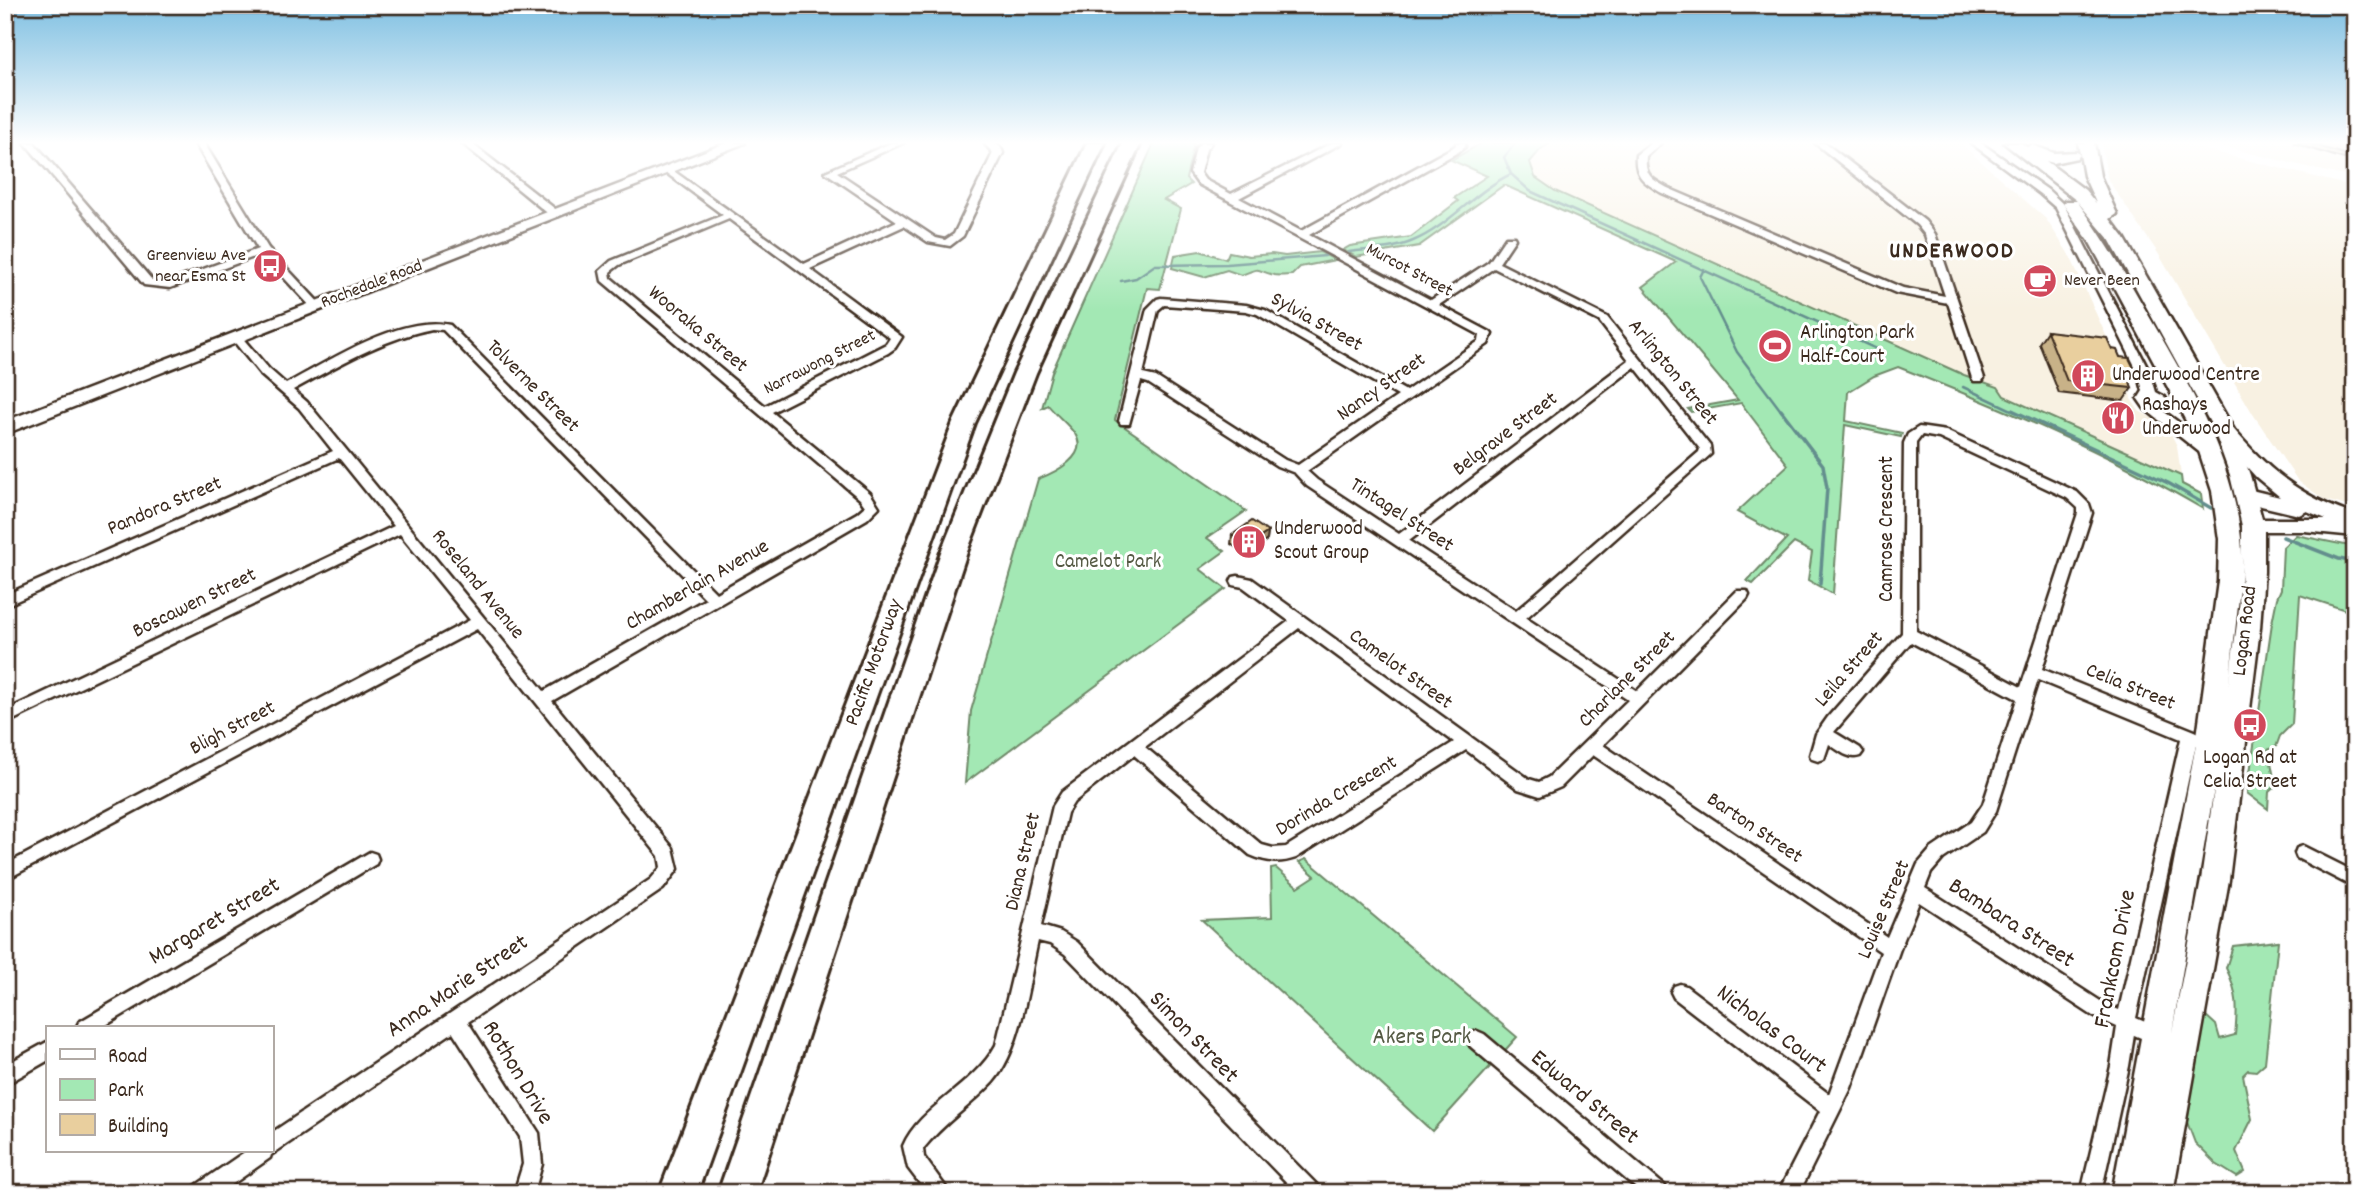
<svg xmlns="http://www.w3.org/2000/svg" width="2360" height="1198" viewBox="0 0 2360 1198" font-family="Dekko,sans-serif">
<rect width="100%" height="100%" fill="#fff"/>
<filter id="ink" filterUnits="userSpaceOnUse"><feTurbulence type="fractalNoise" baseFrequency=".0143" numOctaves="2"/><feDisplacementMap in="SourceGraphic" scale="14" xChannelSelector="R" yChannelSelector="G"/><feConvolveMatrix kernelMatrix="1 2 1 2 8 2 1 2 1" color-interpolation-filters="sRGB"/></filter>
<g filter="url(#ink)">
<g fill="#f8f1e2">
<path d="M 1551,143 L 1960,143 L 2046,219 L 2070,256 L 2113,351 L 2128,372 L 2131,399 L 2139,411 L 2167,426 L 2177,446 L 2181,476 L 2004,396 L 1998,387 L 1964,375 L 1555,191 L 1535,177 L 1530,162 L 1541,149 Z"/>
<path d="M 2101,143 L 2178,143 L 2355,187 L 2355,508 L 2325,500 L 2298,481 L 2253,414 L 2158,253 L 2108,180 Z"/>
<path d="M 2209,143 L 2355,143 L 2355,176 L 2340,175 Z"/>
</g>
<g fill="#a3e8b4" stroke="#6f8969" stroke-width="2">
<path d="M 1154,143 L 1194,143 L 1186,179 L 1191,184 L 1164,200 L 1181,209 L 1160,289 L 1147,288 L 1115,420 L 1246,511 L 1207,538 L 1225,551 L 1200,569 L 1226,589 L 965,783 L 971,711 L 1038,479 C 1054,473 1090,456 1075,434 C 1068,424 1056,415 1048,405 L 1042,408 L 1052,372 Z"/>
<path d="M 1482,143 L 1551,143 L 1541,149 L 1530,162 L 1535,177 L 1555,191 L 1964,375 L 1998,387 L 2004,396 L 2181,476 L 2182,484 L 2201,494 L 2203,509 C 2107,452 2002,408 1898,367 L 1874,376 L 1848,392 L 1846,421 L 1902,433 L 1901,437 L 1845,425 L 1833,594 L 1808,580 L 1812,552 L 1794,543 L 1753,584 L 1747,581 L 1787,539 L 1737,512 L 1788,465 L 1741,403 L 1691,412 L 1688,409 L 1738,400 L 1643,287 L 1676,262 L 1504,185 L 1419,246 L 1356,257 L 1343,250 L 1350,246 L 1411,237 L 1458,201 L 1454,198 L 1487,176 L 1451,160 Z"/>
<path d="M 1200,251 L 1226,259 L 1229,252 L 1249,256 L 1272,254 L 1285,256 L 1320,252 L 1335,260 L 1300,267 L 1292,275 C 1287,275 1279,276 1274,275 C 1252,269 1263,267 1241,275 L 1227,270 L 1204,277 L 1172,268 L 1175,255 Z"/>
<path d="M 2296,535 L 2355,547 L 2355,613 L 2300,595 L 2292,724 L 2280,736 L 2276,747 L 2267,750 C 2273,762 2271,773 2277,785 L 2269,792 L 2268,809 L 2247,793 L 2272,623 L 2277,598 L 2281,589 L 2283,547 Z"/>
<path d="M 1306,859 L 1517,1037 L 1432,1131 L 1202,920 L 1272,917 L 1271,869 L 1276,868 L 1298,887 L 1315,876 L 1299,862 Z"/>
<path d="M 2278,941 L 2265,1063 L 2256,1071 L 2248,1070 L 2243,1075 L 2252,1119 L 2236,1151 L 2245,1172 L 2237,1177 L 2216,1164 L 2195,1143 L 2187,1122 L 2204,1014 L 2216,1025 L 2220,1039 L 2235,1035 C 2238,1008 2238,992 2226,968 L 2233,946 Z"/>
</g>
<g fill="none" stroke-linecap="round" stroke-linejoin="round">
<g stroke="#648e8d" stroke-width="2.5">
<path d="M 1516,143 L 1504,157 L 1511,174 L 1530,191 L 1881,351"/>
<path d="M 1349,252 C 1370,249 1393,250 1413,241 C 1449,226 1475,191 1511,174"/>
<path d="M 1704,269 L 1700,277 L 1737,352 L 1782,412"/>
<path d="M 1121,281 L 1136,278 L 1155,265 L 1227,264 L 1325,256"/>
<path d="M 1963,387 L 2016,412"/>
</g>
<g stroke="#648e8d" stroke-width="3.5">
<path d="M 1781,410 L 1823,465 L 1827,488 L 1820,584"/>
<path d="M 2012,410 L 2168,483 L 2211,508"/>
<path d="M 2283,537 L 2339,559 L 2355,562"/>
</g>
<g stroke="#3b2a1e" stroke-width="5">
<g id="minor">
<path d="M 25,143 L 34,143 L 152,280 L 165,283 L 258,249 L 195,143 L 204,143 L 268,248 L 322,306 L 316,309 L 312,308 L 262,254 L 170,288 L 144,285 Z"/>
<path d="M 462,143 L 471,143 L 559,212 L 559,216 L 551,216 Z"/>
<path d="M 891,143 L 903,143 L 837,172 L 936,238 L 945,240 L 954,234 L 993,153 L 984,143 C 993,142 1000,143 1003,153 L 963,236 L 950,246 L 928,242 L 904,226 L 810,269 L 902,337 L 895,348 L 888,353 L 772,412 L 870,493 L 879,507 L 867,519 L 552,701 L 673,848 L 678,869 L 663,889 L 468,1022 L 539,1133 L 542,1164 L 534,1193 L 514,1193 L 523,1164 L 520,1137 L 453,1032 L 271,1155 L 270,1158 L 220,1193 L 192,1193 L 195,1186 L 246,1151 L 271,1151 L 271,1133 L 651,879 L 661,867 L 659,856 L 477,629 L 5,880 L 5,865 L 470,620 L 400,534 L 5,724 L 5,711 L 394,526 L 339,458 L 5,606 L 5,595 L 333,451 L 299,408 L 261,375 L 232,339 L 232,335 L 240,335 L 269,369 L 286,384 C 329,361 401,314 450,325 L 716,593 L 857,513 L 865,506 L 860,499 L 602,281 L 600,271 L 611,261 L 723,215 L 665,172 L 663,170 L 668,167 L 804,264 L 897,221 L 825,172 ZM 729,219 L 890,338 L 886,344 L 765,406 L 611,278 L 610,272 L 619,265 ZM 432,329 L 443,330 L 706,599 L 544,691 L 307,402 L 293,390 C 337,366 382,339 432,329 Z"/>
<path d="M 1201,143 L 1211,143 L 1206,149 L 1200,173 L 1205,180 L 1231,194 L 1332,143 L 1342,143 L 1239,198 L 1301,231 L 1452,148 L 1456,145 L 1456,143 L 1465,143 L 1465,147 L 1458,152 L 1309,235 L 1431,300 L 1489,262 L 1506,237 L 1514,237 L 1515,239 L 1499,263 L 1607,317 L 1710,446 L 1711,454 L 1526,618 L 1637,691 L 1737,591 L 1747,591 L 1749,595 L 1747,599 L 1603,745 L 1887,937 L 1918,864 L 1931,849 L 1971,822 L 1983,804 L 2017,699 L 1911,642 L 1834,732 L 1860,748 L 1863,752 L 1860,756 C 1849,760 1838,750 1829,744 L 1824,759 L 1818,761 L 1812,759 L 1810,755 L 1816,734 L 1828,717 L 1902,633 L 1904,443 L 1908,434 L 1919,427 L 1946,431 L 2077,492 L 2089,504 L 2092,513 L 2042,669 L 2195,731 L 2201,734 L 2204,738 L 2201,742 L 2196,744 L 2136,1018 L 2161,1029 L 2164,1035 L 2161,1041 L 2155,1044 L 2134,1035 L 2129,1066 L 2101,1193 L 2081,1193 L 2111,1066 L 2117,1027 L 2093,1016 L 1919,902 L 1900,949 L 1851,1088 L 1799,1193 L 1778,1193 L 1820,1111 L 1674,998 L 1671,992 L 1674,986 L 1680,984 L 1686,986 L 1829,1094 L 1881,952 L 1593,755 L 1561,787 L 1540,796 L 1518,789 L 1466,750 L 1296,858 C 1279,864 1266,862 1250,855 L 1134,755 L 1074,802 L 1067,813 L 1041,926 L 1061,932 L 1077,942 L 1318,1186 L 1321,1193 L 1297,1193 L 1065,954 L 1050,944 L 1038,941 C 1028,984 1022,1048 993,1082 C 971,1106 943,1123 923,1149 L 924,1157 L 950,1193 L 927,1193 L 908,1168 L 903,1146 C 919,1107 974,1086 996,1045 L 1053,806 L 1062,792 L 1289,621 L 1243,587 L 1233,585 L 1231,581 L 1233,577 L 1238,576 L 1252,579 L 1529,779 L 1539,782 L 1549,777 L 1628,700 L 1307,486 L 1295,473 L 1277,466 L 1148,383 L 1141,381 L 1129,424 L 1121,424 L 1119,421 L 1147,309 L 1157,299 L 1161,298 L 1246,305 L 1265,310 L 1406,391 L 1479,341 L 1480,335 L 1198,184 L 1190,173 L 1196,148 ZM 1494,268 L 1599,321 L 1629,360 L 1399,534 L 1317,480 L 1307,471 L 1488,344 L 1492,334 L 1490,332 L 1439,305 ZM 1164,305 L 1246,311 L 1257,314 L 1398,396 L 1298,465 L 1285,460 L 1156,377 L 1143,374 L 1158,310 ZM 1635,367 L 1700,449 L 1699,452 L 1516,611 L 1409,541 ZM 1922,435 L 1939,438 L 2067,498 L 2078,508 L 2078,513 L 2021,687 L 1916,631 L 1916,443 ZM 1299,628 L 1454,742 L 1286,847 L 1273,848 L 1262,845 L 1145,747 ZM 2038,680 L 2181,739 L 2119,1010 L 2105,1004 L 1925,888 L 1931,873 L 1943,859 L 1983,832 L 1996,811 Z"/>
<path d="M 1651,143 L 1661,143 L 1646,156 C 1644,176 1653,180 1670,189 L 1903,288 L 1945,296 L 1925,235 L 1917,225 L 1815,143 L 1825,143 L 1925,221 L 1935,234 L 1984,378 L 1982,381 L 1974,381 L 1972,378 L 1948,303 L 1896,293 L 1662,193 C 1645,183 1634,177 1636,155 Z"/>
<path d="M 1971,143 L 1981,143 L 2048,190 L 2064,205 L 2150,372 L 2156,392 L 2165,397 L 2168,404 L 2159,408 L 2196,435 L 2213,452 L 2211,455 L 2203,455 L 2145,409 L 2138,399 L 2143,391 L 2138,372 L 2056,208 L 2040,194 Z"/>
<path d="M 2303,846 L 2355,872 L 2355,888 L 2297,858 L 2295,853 L 2297,848 Z"/>
<path d="M 370,852 L 376,854 L 378,859 L 376,864 L 101,1028 L 76,1028 L 79,1022 Z"/>
<path d="M 1477,1031 L 1484,1034 L 1665,1186 L 1668,1193 L 1642,1193 L 1470,1046 L 1468,1040 L 1470,1034 Z"/>
<path d="M 47,1042 L 47,1061 L 5,1085 L 5,1065 Z"/>
</g>
</g>
<g stroke="#3b2a1e" stroke-width="5">
<g id="secondary">
<path d="M 726,143 L 745,143 L 5,434 L 5,421 Z"/>
<path d="M 2223,423 L 2230,425 C 2266,468 2295,493 2349,513 L 2352,518 L 2350,522 L 2355,522 L 2355,536 L 2304,531 L 2246,531 L 2243,526 L 2246,521 L 2253,519 L 2326,519 L 2307,511 L 2299,515 L 2240,501 L 2237,496 L 2240,491 L 2247,489 L 2280,497 L 2256,477 L 2216,433 L 2214,429 Z"/>
</g>
</g>
<g stroke="#3b2a1e" stroke-width="5">
<path id="primary" d="M 2004,143 L 2021,143 L 2027,147 L 2032,145 L 2054,153 L 2077,152 L 2080,155 L 2077,158 L 2053,163 L 2046,161 L 2085,190 L 2096,203 L 2084,176 L 2078,143 L 2094,143 L 2100,176 L 2117,214 L 2110,219 L 2124,237 L 2233,428 L 2250,475 L 2264,526 L 2264,572 L 2260,628 L 2229,880 L 2173,1193 L 2112,1193 L 2196,744 L 2218,581 L 2219,539 L 2212,491 L 2194,436 L 2089,241 L 2063,204 L 2065,201 L 2077,201 ZM 2077,201 L 2109,239 L 2213,428 L 2230,475 L 2242,526 L 2242,572 L 2228,691 C 2233,642 2246,587 2241,538 C 2232,459 2192,390 2153,323 C 2129,281 2106,240 2077,201 ZM 2215,783 L 2201,880 L 2172,1032 Z"/>
</g>
<g stroke="#3b2a1e" stroke-width="6">
<g id="motorway">
<path d="M 1087,143 L 1105,143 L 975,423 L 697,1193 L 659,1193 L 953,423 Z"/>
<path d="M 1123,143 L 1141,143 L 1036,373 L 967,552 L 756,1193 L 718,1193 L 941,552 L 1014,373 Z"/>
</g>
</g>
<use href="#minor" fill="#fff" fill-rule="evenodd"/>
<use href="#secondary" fill="#fff" fill-rule="evenodd"/>
<use href="#primary" fill="#fff" fill-rule="evenodd"/>
<use href="#motorway" fill="#fff" fill-rule="evenodd"/>
</g>
<g fill="#c8b288" stroke="#3b2a1e" stroke-width="2">
<path d="M 2293,143 L 2345,143 L 2347,155 L 2344,159 Z"/>
<path d="M 2047,331 L 2112,349 L 2120,357 L 2135,370 L 2129,379 L 2132,388 L 2123,401 L 2059,393 L 2039,343 Z"/>
<path d="M 1268,532 L 1267,540 L 1247,555 L 1231,544 L 1232,535 Z"/>
</g>
<path fill="#a3916f" stroke="#3b2a1e" stroke-width="2" d="M 1268,532 L 1267,540 L 1247,555 L 1247,546 Z"/>
<g fill="#e9cf9e" stroke="#3b2a1e" stroke-width="2">
<path d="M 2308,143 L 2345,143 L 2347,155 Z"/>
<path d="M 2047,331 L 2107,338 L 2112,349 L 2117,350 L 2120,357 L 2129,358 L 2135,370 L 2126,369 L 2132,388 L 2067,381 Z"/>
<path d="M 1252,521 L 1268,532 L 1247,546 L 1232,535 Z"/>
</g>
</g>
<linearGradient id="sky" x2="0" y2="1"><stop stop-color="#7ebfe1"/><stop offset="0.46" stop-color="#fff"/><stop offset="1" stop-color="#fff" stop-opacity="0"/></linearGradient>
<rect width="2360" height="310" fill="url(#sky)"/>
<defs>
<g id="bus-disc" transform="scale(1.75)"><circle r="9.5" fill="#d1495b" stroke="#fff"/><path d="M-5-6H5V4H4V6H2V4H-2V6H-4V4H-5ZM-3.5-4V0h7V-4ZM-3.5 1.2v1.5H-2V1.2ZM2 1.2v1.5H3.5V1.2Z" fill="#fff"/></g>
<g id="cafe-disc" transform="scale(1.75)"><circle r="9.5" fill="#d1495b" stroke="#fff"/><path d="M-5.5-4.5H6V0H3Q3 3.5 0 3.5H-2.5Q-5.5 3.5-5.5 0ZM3-3.2v2h1.7v-2ZM-6 4.5H4V6H-6Z" fill="#fff"/></g>
<g id="stadium-disc" transform="scale(1.75)"><circle r="9.5" fill="#d1495b" stroke="#fff"/><path d="M0-5a6.5 5 0 1 0 0 10a6.5 5 0 1 0 0-10ZM-3.5-1.8h7v3.6h-7Z" fill="#fff"/></g>
<g id="building-disc" transform="scale(1.75)"><circle r="9.5" fill="#d1495b" stroke="#fff"/><path d="M-4-6H4V6H1V3H-1V6H-4ZM-2.5-4.3h1.7v1.8h-1.7ZM.8-4.3h1.7v1.8H.8ZM-2.5-1h1.7V.8h-1.7ZM.8-1h1.7V.8H.8Z" fill="#fff"/></g>
<g id="restaurant-disc" transform="scale(1.75)"><circle r="9.5" fill="#d1495b" stroke="#fff"/><path d="M-5-6h1v4h1v-4h1v4h1v-4h1v5L-1.5 .5V6h-2V.5L-5-1ZM5-6V6H3V1.5H1.5Q1.5-4 5-6Z" fill="#fff"/></g>
</defs>
<g fill-rule="evenodd">
<use href="#bus-disc" x="270" y="266"/>
<use href="#cafe-disc" x="2040" y="281"/>
<use href="#stadium-disc" x="1775" y="346"/>
<use href="#building-disc" x="2088" y="376"/>
<use href="#restaurant-disc" x="2118" y="418"/>
<use href="#building-disc" x="1249" y="542"/>
<use href="#bus-disc" x="2250" y="725"/>
</g>
<g text-anchor="middle" dominant-baseline="central" stroke-width="6" stroke-linejoin="round" paint-order="stroke">
<g font-size="18" fill="#3b2a1e" stroke="#fff" text-anchor="end">
<text x="246" y="256">Greenview Ave<tspan x="246" dy="21">near Esma St</tspan></text>
<text x="2064" y="281" text-anchor="start">Never Been</text>
</g>
<g font-size="18" fill="#3b2a1e" stroke="#fff">
<text transform="translate(1409 271) rotate(28)">Murcot Street</text>
<text transform="translate(372 285) rotate(-21)">Rochedale Road</text>
<text transform="translate(820 363) rotate(-27)">Narrawong Street</text>
</g>
<g font-size="21" fill="#3b2a1e" stroke="#fff">
<text transform="translate(1316 323) rotate(29)">Sylvia Street</text>
<text transform="translate(697 330) rotate(40)">Wooraka Street</text>
<text transform="translate(1672 373) rotate(51)">Arlington Street</text>
<text transform="translate(532 387) rotate(45)">Tolverne Street</text>
<text transform="translate(1382 388) rotate(-35)">Nancy Street</text>
<text transform="translate(1506 435) rotate(-37)">Belgrave Street</text>
<text transform="translate(165 507) rotate(-23)">Pandora Street</text>
<text transform="translate(1401 516) rotate(33)">Tintagel Street</text>
<text transform="translate(1888 529) rotate(-90)">Camrose Crescent</text>
<text transform="translate(477 585) rotate(51)">Roseland Avenue</text>
<text transform="translate(698 586) rotate(-30)">Chamberlain Avenue</text>
<text transform="translate(195 604) rotate(-26)">Boscawen Street</text>
<text transform="translate(2246 631) rotate(-83)">Logan Road</text>
<text transform="translate(875 663) rotate(-70)">Pacific Motorway</text>
<text transform="translate(1400 670) rotate(36)">Camelot Street</text>
<text transform="translate(1850 670) rotate(-49)">Leila Street</text>
<text transform="translate(1628 680) rotate(-45)">Charlane Street</text>
<text transform="translate(2130 688) rotate(22)">Celia Street</text>
<text transform="translate(233 729) rotate(-28)">Bligh Street</text>
<text transform="translate(1337 797) rotate(-31)">Dorinda Crescent</text>
<text transform="translate(1754 829) rotate(34)">Barton Street</text>
<text transform="translate(1024 862) rotate(-77)">Diana Street</text>
<text transform="translate(1885 910) rotate(-67)">Louise Street</text>
</g>
<g font-size="21" fill="#3b2a1e" stroke="#fff" text-anchor="start">
<text x="1800" y="334">Arlington Park<tspan x="1800" dy="24">Half-Court</tspan></text>
<text x="2112" y="376">Underwood Centre</text>
<text x="2142" y="406">Rashays<tspan x="2142" dy="24">Underwood</tspan></text>
<text x="1274" y="530">Underwood<tspan x="1274" dy="24">Scout Group</tspan></text>
<text x="2250" y="759" text-anchor="middle">Logan Rd at<tspan x="2250" dy="24">Celia Street</tspan></text>
</g>
<g font-size="21" fill="#555a44" stroke="#fff">
<text x="1108" y="563">Camelot Park</text>
</g>
<g font-size="23" font-weight="bold" letter-spacing="2" fill="#3b2a1e" stroke="#fff">
<text x="1952" y="252">UNDERWOOD</text>
</g>
<g font-size="24" fill="#3b2a1e" stroke="#fff">
<text transform="translate(215 922) rotate(-31)">Margaret Street</text>
<text transform="translate(2011 924) rotate(33)">Bambara Street</text>
<text transform="translate(2116 959) rotate(-79)">Frankcom Drive</text>
<text transform="translate(458 987) rotate(-34)">Anna Marie Street</text>
<text transform="translate(1771 1030) rotate(37)">Nicholas Court</text>
<text transform="translate(1193 1038) rotate(46)">Simon Street</text>
<text transform="translate(517 1073) rotate(59)">Rothon Drive</text>
<text transform="translate(1584 1098) rotate(40)">Edward Street</text>
</g>
<g font-size="24" fill="#555a44" stroke="#fff">
<text x="1422" y="1038">Akers Park</text>
</g>
</g>
<rect width="2360" height="1198" fill="none" stroke="#fff" stroke-width="28"/>
<rect x="14" y="14" width="2332" height="1170" fill="none" stroke="#3b2a1e" stroke-width="2.5" filter="url(#ink)"/>
<rect x="46" y="1026" width="228" height="126" fill="#ffffff" stroke="#b1aaa5" stroke-width="2"/>
<rect x="60" y="1049" width="35" height="10" fill="#ffffff" stroke="#b1aaa5" stroke-width="2"/>
<text x="108" y="1062" font-size="21" fill="#3b2a1e">Road</text>
<rect x="60" y="1079" width="35" height="21" fill="#a3e8b4" stroke="#b1aaa5" stroke-width="2"/>
<text x="108" y="1096" font-size="21" fill="#3b2a1e">Park</text>
<rect x="60" y="1114" width="35" height="21" fill="#e9cf9e" stroke="#b1aaa5" stroke-width="2"/>
<text x="108" y="1132" font-size="21" fill="#3b2a1e">Building</text>
</svg>
